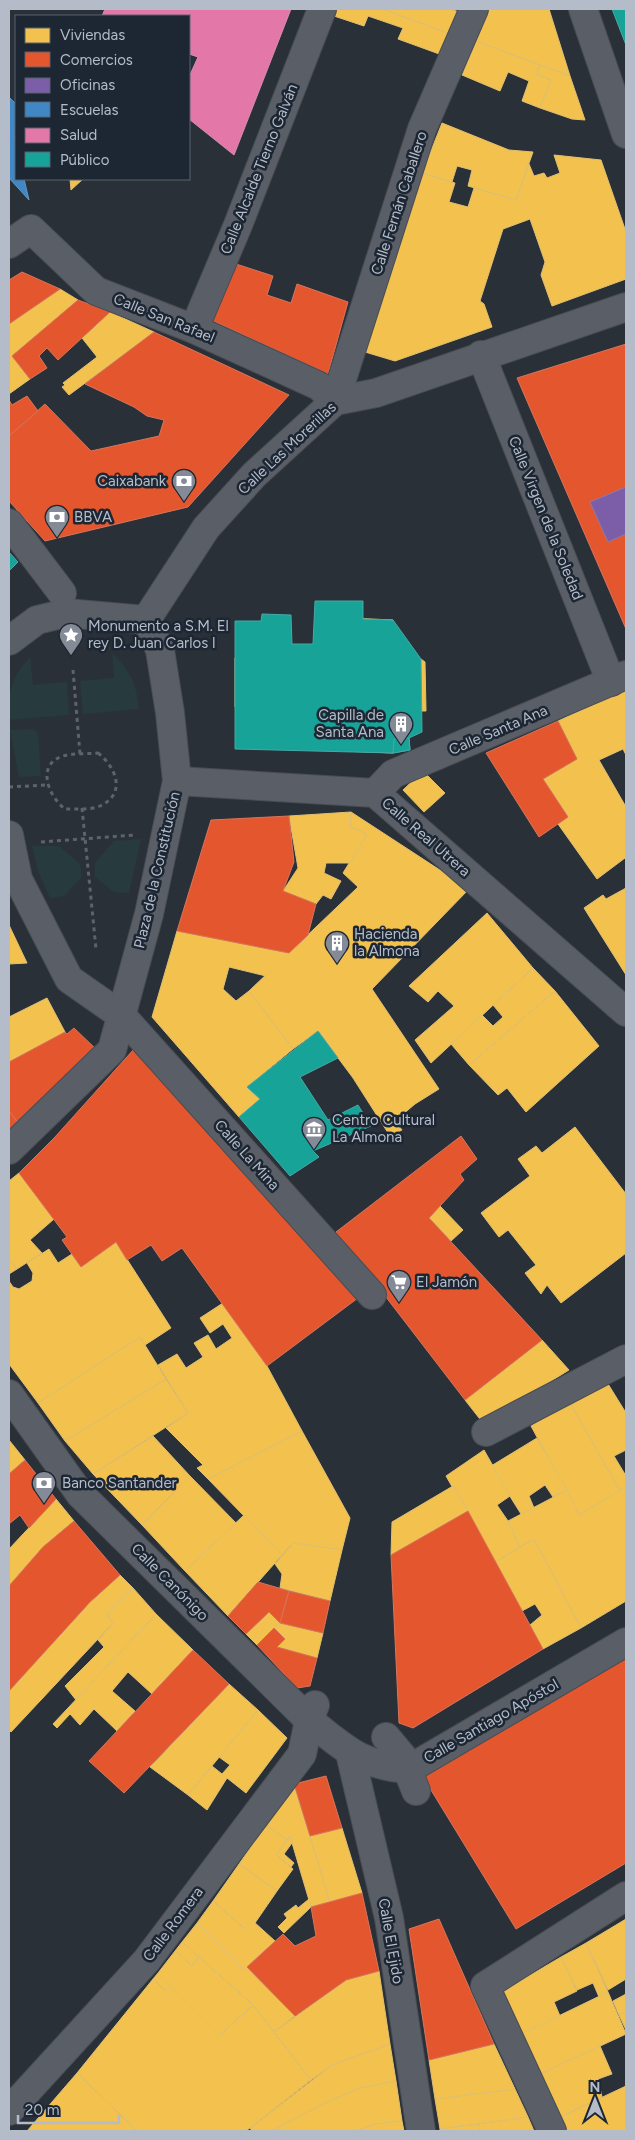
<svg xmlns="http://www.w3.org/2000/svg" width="635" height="2140" viewBox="0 0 635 2140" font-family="Figtree,sans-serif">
<rect width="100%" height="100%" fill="#2a3038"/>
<g fill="#273a3e">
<path d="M 112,653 C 130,670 137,685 139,709 L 83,714 L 80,681 L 114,678 Z"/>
<path d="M 30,657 L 33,685 L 67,682 L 69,715 L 9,720 C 8,691 11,679 30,657 Z"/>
<path d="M 33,729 L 38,733 L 41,776 L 19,777 L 10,730 Z"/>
<path d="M 141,839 L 129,893 L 114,892 L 95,877 L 95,863 L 114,841 Z"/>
<path d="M 59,846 L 80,864 L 82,877 L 64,896 L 50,898 L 38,871 L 32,846 Z"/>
</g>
<g fill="#f2c14e" stroke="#dfc073">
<path d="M 334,9 L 383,9 L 450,34 L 442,55 L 398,39 L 403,28 L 368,16 L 364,26 L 331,15 Z"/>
<path d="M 383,9 L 450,9 L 459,12 L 450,34 Z"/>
<path d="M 489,9 L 549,9 L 570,76 L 476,41 Z"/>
<path d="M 476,41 L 540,65 L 536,74 L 551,80 L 540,108 L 522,101 L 529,81 L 508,72 L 500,91 L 462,75 Z"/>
<path d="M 540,65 L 570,76 L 585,120 L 572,119 L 540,108 L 551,80 L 536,74 Z"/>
<path d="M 442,123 L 509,150 L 533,152 L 516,200 L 468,186 L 472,170 L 457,166 L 452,182 L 422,173 Z"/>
<path d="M 554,155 L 601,160 L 626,232 L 626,279 L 552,306 L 541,275 L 545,262 L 530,219 L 503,229 L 480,301 L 484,304 L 492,327 L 395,361 L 365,352 L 422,173 L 455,183 L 449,202 L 468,207 L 474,188 L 516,200 L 529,164 L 534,176 L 544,173 L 547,178 L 560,173 Z"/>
<path d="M 70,179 L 83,179 L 71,190 Z"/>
<path d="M 60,289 L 78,300 L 12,356 L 30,379 L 9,394 L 9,324 Z"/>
<path d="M 110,312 L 154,332 L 69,395 L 62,387 L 65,385 L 63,383 L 97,357 L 82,338 Z"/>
<path d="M 349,618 L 393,620 L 394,660 L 421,659 L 425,662 L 426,711 L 395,711 L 393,753 L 345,751 L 345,709 L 235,707 L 235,658 L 347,661 Z"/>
<path d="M 626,689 L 626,755 L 623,749 L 599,760 L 626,807 L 626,860 L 625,858 L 597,879 L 558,824 L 568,817 L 543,779 L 577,759 L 558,721 Z"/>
<path d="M 423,771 L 445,793 L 424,812 L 403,790 Z"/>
<path d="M 351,812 L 469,889 L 372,989 L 439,1089 L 415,1104 L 395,1121 L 402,1130 L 390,1136 L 353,1078 L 318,1031 L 293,1049 L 249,991 L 358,887 L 343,873 L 367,834 L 350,827 Z"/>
<path d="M 351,812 L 350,827 L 367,834 L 350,863 L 326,863 L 324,873 L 341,881 L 331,899 L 323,895 L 316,904 L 283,891 L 298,868 L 289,816 Z"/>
<path d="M 626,888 L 626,975 L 584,908 L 603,895 L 606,899 Z"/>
<path d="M 487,913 L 533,968 L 431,1063 L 415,1040 L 454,1006 L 438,991 L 428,1002 L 409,986 Z"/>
<path d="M 9,925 L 27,963 L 9,964 Z"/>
<path d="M 177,931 L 289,953 L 266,976 L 229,967 L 223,989 L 236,1001 L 249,991 L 293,1049 L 247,1087 L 260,1099 L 239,1117 L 152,1017 Z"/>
<path d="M 533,968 L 555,991 L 469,1065 L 451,1044 L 482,1015 L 493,1026 L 503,1017 L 493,1005 Z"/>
<path d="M 555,991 L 599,1046 L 526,1112 L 507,1088 L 498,1095 L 469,1065 Z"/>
<path d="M 47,998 L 65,1032 L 9,1062 L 9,1017 Z"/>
<path d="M 575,1127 L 626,1194 L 626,1253 L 561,1303 L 547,1285 L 541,1294 L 525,1273 L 536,1265 L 508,1230 L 499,1237 L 481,1213 L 530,1176 L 518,1159 L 536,1146 L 542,1153 Z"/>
<path d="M 19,1173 L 54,1219 L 30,1240 L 42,1253 L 17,1269 L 9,1259 L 9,1181 Z"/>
<path d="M 440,1206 L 463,1230 L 451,1241 L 429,1218 Z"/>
<path d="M 116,1242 L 171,1328 L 145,1345 L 140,1337 L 38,1403 L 9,1364 L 9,1281 L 13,1287 L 19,1289 L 32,1281 L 33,1273 L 27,1263 L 49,1249 L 58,1263 L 72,1254 L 81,1267 Z"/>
<path d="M 9,1259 L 17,1269 L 9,1274 Z"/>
<path d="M 223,1303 L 267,1366 L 302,1431 L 208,1479 L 197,1468 L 203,1465 L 166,1428 L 188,1413 L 158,1365 L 177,1354 L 186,1368 L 203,1357 L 194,1343 L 208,1335 L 216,1349 L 232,1338 L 223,1324 L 210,1333 L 200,1318 Z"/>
<path d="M 140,1337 L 166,1379 L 65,1441 L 38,1403 Z"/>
<path d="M 542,1340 L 569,1370 L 483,1423 L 465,1400 Z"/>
<path d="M 166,1379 L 188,1413 L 93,1474 L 65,1441 Z"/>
<path d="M 605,1379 L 626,1413 L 626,1450 L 614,1456 L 626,1476 L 626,1487 L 620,1491 L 569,1401 Z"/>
<path d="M 569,1401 L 620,1491 L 579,1515 L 531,1426 Z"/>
<path d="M 302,1431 L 350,1518 L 342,1550 L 293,1543 L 282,1555 L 208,1479 Z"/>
<path d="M 153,1436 L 190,1476 L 142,1525 L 93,1474 Z"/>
<path d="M 537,1438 L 567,1490 L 553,1497 L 545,1485 L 529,1496 L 534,1508 L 521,1514 L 491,1466 Z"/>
<path d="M 9,1440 L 25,1460 L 9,1474 Z"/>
<path d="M 484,1450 L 510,1496 L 497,1505 L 508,1521 L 520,1547 L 495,1562 L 446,1476 Z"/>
<path d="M 190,1476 L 236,1523 L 185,1571 L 142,1525 Z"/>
<path d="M 453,1486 L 468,1511 L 391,1555 L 392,1522 Z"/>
<path d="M 626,1487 L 626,1601 L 581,1628 L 534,1539 L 520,1547 L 508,1521 L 567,1490 L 579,1515 Z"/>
<path d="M 56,1499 L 74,1521 L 43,1547 L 9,1586 L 9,1549 Z"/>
<path d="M 244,1515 L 282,1555 L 228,1616 L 185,1571 Z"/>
<path d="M 534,1539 L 581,1628 L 543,1649 L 530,1625 L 542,1615 L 535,1604 L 522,1611 L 495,1562 Z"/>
<path d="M 293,1543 L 342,1550 L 330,1601 L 280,1588 L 282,1574 L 275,1564 Z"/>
<path d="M 120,1575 L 133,1588 L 107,1614 L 113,1623 L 11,1732 L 9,1730 L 9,1691 L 90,1602 Z"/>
<path d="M 133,1588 L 156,1614 L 76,1700 L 65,1686 L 104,1647 L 98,1640 L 113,1623 L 107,1614 Z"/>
<path d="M 269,1612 L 280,1623 L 257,1645 L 246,1634 Z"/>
<path d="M 156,1614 L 193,1650 L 152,1694 L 128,1672 L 112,1691 L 135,1711 L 117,1731 L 94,1709 L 80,1725 L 70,1714 L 57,1728 L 53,1724 Z"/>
<path d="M 280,1623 L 323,1633 L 317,1658 L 277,1647 L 285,1639 L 274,1628 Z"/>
<path d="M 229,1684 L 258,1710 L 188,1795 L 150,1767 Z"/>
<path d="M 258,1710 L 287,1738 L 246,1793 L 227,1778 L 207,1810 L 188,1795 L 212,1766 L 222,1774 L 230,1765 L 219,1757 Z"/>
<path d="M 294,1784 L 330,1902 L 311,1907 L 290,1836 L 287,1840 L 266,1825 Z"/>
<path d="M 266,1825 L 287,1840 L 276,1855 L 293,1869 L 277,1891 L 239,1864 Z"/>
<path d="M 342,1828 L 362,1893 L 330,1902 L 310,1836 Z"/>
<path d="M 290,1836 L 292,1843 L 284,1854 L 294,1863 L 291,1867 L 276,1855 Z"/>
<path d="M 239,1864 L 277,1891 L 255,1923 L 253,1921 L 245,1929 L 213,1901 Z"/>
<path d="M 309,1899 L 311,1907 L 284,1933 L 278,1927 L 287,1918 L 284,1914 L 296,1905 L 298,1908 Z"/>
<path d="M 213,1901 L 245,1929 L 253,1921 L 275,1941 L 244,1970 L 197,1923 Z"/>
<path d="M 626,1919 L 626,1979 L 608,1990 L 586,1943 Z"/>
<path d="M 197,1923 L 244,1970 L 247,1967 L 295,2016 L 274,2032 L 253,2005 L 182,1942 Z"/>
<path d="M 182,1942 L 199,1957 L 192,1966 L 175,1951 Z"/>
<path d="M 586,1943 L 608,1992 L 599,1997 L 593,1983 L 577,1990 L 561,1957 Z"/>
<path d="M 175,1951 L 192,1966 L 199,1957 L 253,2005 L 220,2035 L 158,1973 Z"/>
<path d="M 561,1957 L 577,1991 L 554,2002 L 560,2016 L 517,2036 L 498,1994 Z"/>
<path d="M 379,1971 L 390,2044 L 332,2065 L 311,2080 L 274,2032 L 346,1980 Z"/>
<path d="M 158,1973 L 171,1986 L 166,1991 L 153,1979 Z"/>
<path d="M 153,1979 L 166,1991 L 171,1986 L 220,2035 L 253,2005 L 311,2080 L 246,2131 L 137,2131 L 77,2073 Z"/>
<path d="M 608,1992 L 626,2034 L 536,2076 L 517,2036 Z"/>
<path d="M 626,1994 L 626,2012 L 619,2015 L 613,2001 Z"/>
<path d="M 626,2012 L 626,2030 L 619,2015 Z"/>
<path d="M 390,2044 L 396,2081 L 360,2088 L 321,2105 L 271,2131 L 252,2131 L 250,2128 L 332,2065 Z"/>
<path d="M 494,2044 L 515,2089 L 435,2099 L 429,2060 Z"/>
<path d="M 600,2046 L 612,2074 L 598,2079 L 602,2097 L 556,2119 L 536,2076 Z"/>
<path d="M 77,2073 L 135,2129 L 133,2131 L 27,2131 Z"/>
<path d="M 396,2081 L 402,2121 L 375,2124 L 356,2131 L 271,2131 L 321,2105 L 360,2088 Z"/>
<path d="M 626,2086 L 626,2131 L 561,2131 L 556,2119 Z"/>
<path d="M 515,2089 L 528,2117 L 440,2129 L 435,2099 Z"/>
<path d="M 528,2117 L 534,2131 L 480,2131 L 479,2124 Z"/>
<path d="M 402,2121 L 404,2131 L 356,2131 L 375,2124 Z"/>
<path d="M 479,2124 L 480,2131 L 440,2131 L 440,2129 Z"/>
</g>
<g fill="#e4572e" stroke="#d6755c">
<path d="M 233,263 L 273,276 L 267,295 L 291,303 L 297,284 L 348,302 L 328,374 L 211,320 Z"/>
<path d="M 22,272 L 60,289 L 9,324 L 9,280 Z"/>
<path d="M 78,300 L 110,312 L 58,360 L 47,348 L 39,356 L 47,368 L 30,379 L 12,356 Z"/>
<path d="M 154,332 L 289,395 L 188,507 L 45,541 L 9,501 L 9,436 L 45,404 L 91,451 L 159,436 L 164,420 L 147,416 L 134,407 L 85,384 Z"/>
<path d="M 626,344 L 626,629 L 517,378 Z"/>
<path d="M 27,396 L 38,411 L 9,436 L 9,400 L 12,405 Z"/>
<path d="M 558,721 L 577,759 L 543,779 L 568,817 L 539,837 L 486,753 Z"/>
<path d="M 289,816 L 294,862 L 283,891 L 316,904 L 308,935 L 289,953 L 177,931 L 211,820 Z"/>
<path d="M 74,1028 L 98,1051 L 21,1127 L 9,1111 L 9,1062 L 65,1032 L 67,1034 Z"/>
<path d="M 134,1049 L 358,1298 L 267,1366 L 182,1248 L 162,1261 L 151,1245 L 127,1260 L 116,1242 L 81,1267 L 62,1240 L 67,1237 L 19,1173 L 55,1137 Z"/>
<path d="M 9,1111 L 21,1127 L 9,1138 Z"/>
<path d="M 461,1136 L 477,1159 L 460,1174 L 464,1180 L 429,1218 L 542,1340 L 465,1400 L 336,1232 Z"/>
<path d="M 25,1460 L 56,1499 L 29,1528 L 20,1515 L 9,1524 L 9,1474 Z"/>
<path d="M 468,1511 L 543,1649 L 413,1728 L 399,1723 L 391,1555 Z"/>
<path d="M 74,1521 L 120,1575 L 90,1602 L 9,1691 L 9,1586 L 43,1547 Z"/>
<path d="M 258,1582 L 289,1591 L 280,1623 L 269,1612 L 246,1634 L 228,1616 Z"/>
<path d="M 289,1591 L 330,1601 L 323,1633 L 280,1623 Z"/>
<path d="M 274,1628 L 285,1639 L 277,1647 L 317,1658 L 310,1686 L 297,1688 L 257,1645 Z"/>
<path d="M 193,1650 L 229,1684 L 124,1793 L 89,1761 Z"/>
<path d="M 626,1654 L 626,1863 L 516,1929 L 423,1777 Z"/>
<path d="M 326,1776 L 342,1828 L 310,1836 L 294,1784 Z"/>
<path d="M 362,1893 L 379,1971 L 346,1980 L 295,2016 L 247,1967 L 283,1934 L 295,1946 L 316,1936 L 311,1907 Z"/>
<path d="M 439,1919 L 494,2044 L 429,2060 L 409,1929 Z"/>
</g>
<path fill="#7b5ea7" stroke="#8c7ab1" d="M 626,487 L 626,534 L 608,542 L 590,502 Z"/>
<path fill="#3f88c5" stroke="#6298c6" d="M 9,97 L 16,104 L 16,131 L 14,134 L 16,145 L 16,179 L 24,179 L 29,200 L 9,178 Z"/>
<path fill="#e377a8" stroke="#d58cb2" d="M 105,9 L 291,9 L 234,155 L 189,119 L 189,77 L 198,57 L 189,54 L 189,16 L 102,16 Z"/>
<g fill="#17a398" stroke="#46aaa7">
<path d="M 612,9 L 626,9 L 626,45 Z"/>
<path d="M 9,552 L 18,562 L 9,571 Z"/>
<path d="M 315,601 L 363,601 L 363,619 L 393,620 L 421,659 L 422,732 L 409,738 L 410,750 L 393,753 L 235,749 L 235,621 L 261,621 L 262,614 L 291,615 L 292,644 L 313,644 Z"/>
<path d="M 409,738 L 410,750 L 393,753 L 394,739 Z"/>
<path d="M 318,1031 L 338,1058 L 300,1077 L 328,1120 L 358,1105 L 371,1126 L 313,1151 L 319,1157 L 290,1176 L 239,1117 L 260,1099 L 247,1087 Z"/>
</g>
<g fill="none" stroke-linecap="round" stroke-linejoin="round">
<g stroke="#484c53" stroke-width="30">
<g id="minor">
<path d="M 583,9 L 626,134"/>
<path d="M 9,244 L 31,229 L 96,291 L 194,329 L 319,386 L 335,401"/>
<path d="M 194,329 L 238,225 L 322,9"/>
<path d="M 481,355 L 611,682"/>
<path d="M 335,401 L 422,129 L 474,9"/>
<path d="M 9,523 L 62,593"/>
<path d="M 146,620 L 206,528 L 254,475 L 335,401 L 376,393 L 626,307"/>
<path d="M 9,641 L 37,620 L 66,613 L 146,620"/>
<path d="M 177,781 L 375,793 L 626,1012"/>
<path d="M 375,793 L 393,774 L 626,675"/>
<path d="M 9,835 L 18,879 L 69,979 L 122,1016 L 372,1295"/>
<path d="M 9,1150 L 112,1050 L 149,914 L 177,781 L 170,713 L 160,650 L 146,620"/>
<path d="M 9,1394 L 80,1494 L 309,1720 C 344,1748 361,1766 409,1769 L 626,1642"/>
<path d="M 486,1432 L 626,1359"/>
<path d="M 386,1737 L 402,1756 L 416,1791"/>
<path d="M 350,1753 L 389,1918 L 421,2131"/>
<path d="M 9,2111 L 147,1960 L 302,1754 L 309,1720 L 315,1705"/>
<path d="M 552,2131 L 485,1986 L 626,1896"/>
</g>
</g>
<g stroke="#5d636a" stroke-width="3" stroke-dasharray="4 4" stroke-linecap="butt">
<path d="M 73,670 L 80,754"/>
<path d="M 98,753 C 116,767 127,794 100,806 C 91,810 75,809 65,809 C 49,797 35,765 63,756 C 73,753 87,754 98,753 Z"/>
<path d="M 9,787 L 47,785"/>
<path d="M 82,808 L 96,949"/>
<path d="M 41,842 L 135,835"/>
</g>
<use href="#minor" stroke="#5a5e66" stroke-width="28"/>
</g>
<defs>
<g id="bank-pin" transform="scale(1.25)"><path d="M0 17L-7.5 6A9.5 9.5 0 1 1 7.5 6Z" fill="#848b96" stroke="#1d2633"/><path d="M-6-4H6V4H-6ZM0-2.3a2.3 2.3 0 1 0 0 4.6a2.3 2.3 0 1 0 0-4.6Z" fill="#fff"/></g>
<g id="sight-pin" transform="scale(1.25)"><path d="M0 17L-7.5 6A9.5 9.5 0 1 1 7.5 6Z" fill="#848b96" stroke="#1d2633"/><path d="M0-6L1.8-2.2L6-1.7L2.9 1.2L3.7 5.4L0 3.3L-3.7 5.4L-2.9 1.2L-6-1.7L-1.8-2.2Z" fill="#fff"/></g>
<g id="building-pin" transform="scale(1.25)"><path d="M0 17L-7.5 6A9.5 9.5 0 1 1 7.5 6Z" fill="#848b96" stroke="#1d2633"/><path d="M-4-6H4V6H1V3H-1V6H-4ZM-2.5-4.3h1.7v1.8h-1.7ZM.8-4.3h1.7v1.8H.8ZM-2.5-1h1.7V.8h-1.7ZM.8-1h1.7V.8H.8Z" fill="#fff"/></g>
<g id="museum-pin" transform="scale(1.25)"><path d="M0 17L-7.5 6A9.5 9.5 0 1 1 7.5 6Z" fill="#848b96" stroke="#1d2633"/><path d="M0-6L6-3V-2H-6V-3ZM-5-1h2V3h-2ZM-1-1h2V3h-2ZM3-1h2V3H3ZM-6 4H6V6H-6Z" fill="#fff"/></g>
<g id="supermarket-pin" transform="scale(1.25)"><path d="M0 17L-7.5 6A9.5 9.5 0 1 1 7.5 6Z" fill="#848b96" stroke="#1d2633"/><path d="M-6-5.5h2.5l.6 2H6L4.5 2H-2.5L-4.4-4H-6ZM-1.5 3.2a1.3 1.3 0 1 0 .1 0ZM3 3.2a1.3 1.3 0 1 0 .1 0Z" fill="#fff"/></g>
</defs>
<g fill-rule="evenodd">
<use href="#bank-pin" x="184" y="481"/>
<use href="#bank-pin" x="57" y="517"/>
<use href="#sight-pin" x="71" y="635"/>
<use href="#building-pin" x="401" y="724"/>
<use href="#building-pin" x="337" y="943"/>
<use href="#museum-pin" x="314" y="1129"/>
<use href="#supermarket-pin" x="399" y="1282"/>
<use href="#bank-pin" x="44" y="1483"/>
</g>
<g text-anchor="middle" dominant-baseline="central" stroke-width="5" stroke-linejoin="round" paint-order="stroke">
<g font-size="15" fill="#b4bcc9" stroke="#1d2633">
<text transform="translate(259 169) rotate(-68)">Calle Alcalde Tierno Galván</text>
<text transform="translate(399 203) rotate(-72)">Calle Fernán Caballero</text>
<text transform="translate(164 318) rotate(22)">Calle San Rafael</text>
<text transform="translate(287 448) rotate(-43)">Calle Las Morerillas</text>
<text transform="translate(546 518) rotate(68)">Calle Virgen de la Soledad</text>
<text transform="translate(498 730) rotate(-23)">Calle Santa Ana</text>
<text transform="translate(426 837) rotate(41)">Calle Real Utrera</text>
<text transform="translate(157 870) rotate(-77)">Plaza de la Constitución</text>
<text transform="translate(247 1155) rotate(48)">Calle La Mina</text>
<text transform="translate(170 1582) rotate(45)">Calle Canónigo</text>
<text transform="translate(491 1721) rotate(-30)">Calle Santiago Apóstol</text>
<text transform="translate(173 1924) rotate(-53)">Calle Romera</text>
<text transform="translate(391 1941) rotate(80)">Calle El Ejido</text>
</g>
<g font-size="15" fill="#b4bcc9" stroke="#1d2633" text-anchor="start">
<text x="166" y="481" text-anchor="end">Caixabank</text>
<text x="74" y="517">BBVA</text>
<text x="88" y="626">Monumento a S.M. El<tspan x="88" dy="17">rey D. Juan Carlos I</tspan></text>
<text x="384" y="715" text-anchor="end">Capilla de<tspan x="384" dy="17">Santa Ana</tspan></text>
<text x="354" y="934">Hacienda<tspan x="354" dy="17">la Almona</tspan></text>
<text x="332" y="1120">Centro Cultural<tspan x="332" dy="17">La Almona</tspan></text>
<text x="416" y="1282">El Jamón</text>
<text x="62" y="1483">Banco Santander</text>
</g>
</g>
<rect width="635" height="2140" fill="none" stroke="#b4bcc9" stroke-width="20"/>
<rect x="15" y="15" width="175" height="165" fill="#1d2633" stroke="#59626f"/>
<rect x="25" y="28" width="25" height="15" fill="#f2c14e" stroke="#59626f"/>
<text x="60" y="40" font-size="15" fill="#b4bcc9">Viviendas</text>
<rect x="25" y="52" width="25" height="15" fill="#e4572e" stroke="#59626f"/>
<text x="60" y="65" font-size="15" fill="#b4bcc9">Comercios</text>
<rect x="25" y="78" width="25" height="15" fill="#7b5ea7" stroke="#59626f"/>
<text x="60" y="90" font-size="15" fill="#b4bcc9">Oficinas</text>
<rect x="25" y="102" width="25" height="15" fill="#3f88c5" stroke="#59626f"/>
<text x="60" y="115" font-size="15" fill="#b4bcc9">Escuelas</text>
<rect x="25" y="128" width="25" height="15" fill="#e377a8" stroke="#59626f"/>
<text x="60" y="140" font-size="15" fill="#b4bcc9">Salud</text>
<rect x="25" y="152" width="25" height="15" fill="#17a398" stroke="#59626f"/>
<text x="60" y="165" font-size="15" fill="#b4bcc9">Público</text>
<g transform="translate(595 2100)" stroke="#1d2633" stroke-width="4" paint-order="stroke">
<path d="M0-4L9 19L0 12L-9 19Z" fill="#b4bcc9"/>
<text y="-8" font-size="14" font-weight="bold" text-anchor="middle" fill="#b4bcc9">N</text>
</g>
<path d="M18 2115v8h101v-8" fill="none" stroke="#b4bcc9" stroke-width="2.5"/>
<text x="25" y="2115" font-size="15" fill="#b4bcc9" stroke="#1d2633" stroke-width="4" paint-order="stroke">20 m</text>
</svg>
